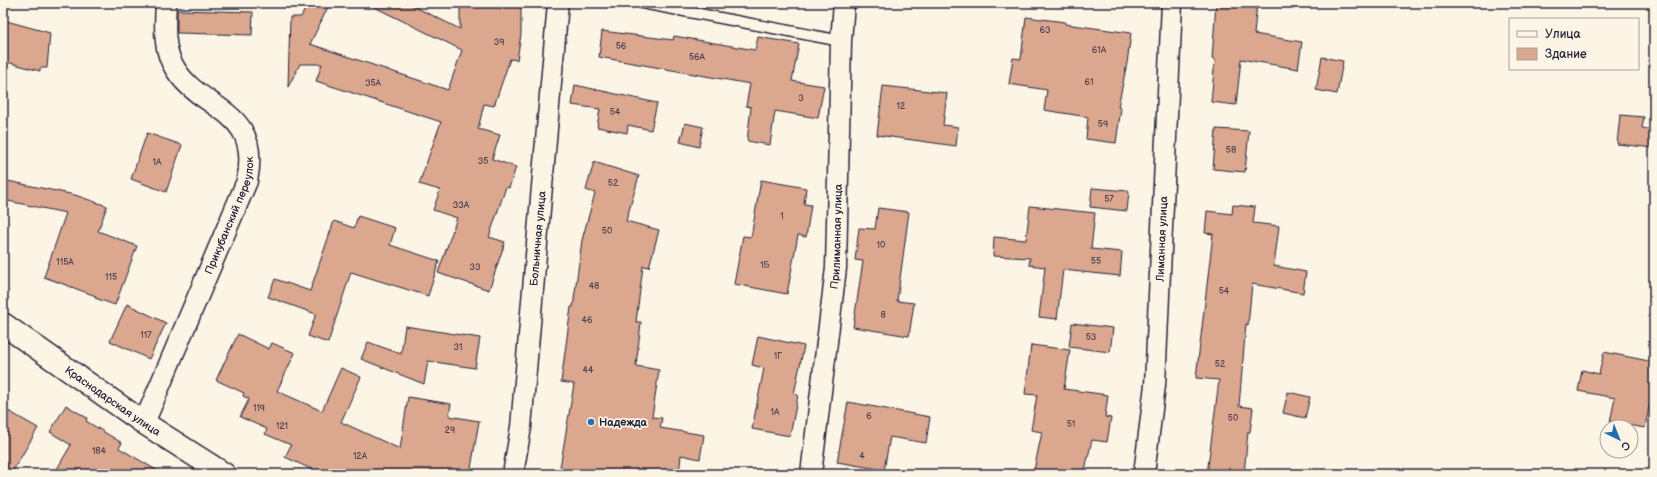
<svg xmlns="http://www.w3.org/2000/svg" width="1657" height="477" viewBox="0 0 1657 477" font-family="'Balsamiq Sans',sans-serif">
<rect width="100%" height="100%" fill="#fcf5e5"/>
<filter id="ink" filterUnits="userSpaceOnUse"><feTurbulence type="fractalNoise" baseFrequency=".025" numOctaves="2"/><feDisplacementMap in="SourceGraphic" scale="8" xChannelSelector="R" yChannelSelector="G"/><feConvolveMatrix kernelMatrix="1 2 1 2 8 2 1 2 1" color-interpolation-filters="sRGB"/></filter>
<g filter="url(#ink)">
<g fill="#dba78f" stroke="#22223b">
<path d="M 308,3 L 330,3 L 310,44 L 448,90 L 462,50 L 366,3 L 407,3 L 460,29 L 460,3 L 521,3 L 521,34 L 517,60 L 510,59 L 494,106 L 484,104 L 478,129 L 500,135 L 492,159 L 516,167 L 509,188 L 506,187 L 489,237 L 505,242 L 489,290 L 438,273 L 457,218 L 433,210 L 440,190 L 419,184 L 441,122 L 316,81 L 322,64 L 300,64 L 288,87 L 290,17 L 301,17 Z"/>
<path d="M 1216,3 L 1257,3 L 1254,34 L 1302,42 L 1298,69 L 1241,59 L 1236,105 L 1211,102 L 1215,59 L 1212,59 Z"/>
<path d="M 177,10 L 253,12 L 252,35 L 177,33 Z"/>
<path d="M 1026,17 L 1065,22 L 1065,24 L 1131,33 L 1127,63 L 1118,107 L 1121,108 L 1116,143 L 1086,139 L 1088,117 L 1044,110 L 1047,90 L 1009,84 L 1013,58 L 1021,59 Z"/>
<path d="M 3,20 L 50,33 L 47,68 L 40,68 L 40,71 L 3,61 Z"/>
<path d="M 602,31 L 673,40 L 674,36 L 755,50 L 758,37 L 799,44 L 792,81 L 824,86 L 818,118 L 775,111 L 770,145 L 747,141 L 751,107 L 746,106 L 750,84 L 599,57 Z"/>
<path d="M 1322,57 L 1343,61 L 1337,94 L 1316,90 Z"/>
<path d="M 575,85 L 657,103 L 651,130 L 628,125 L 627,133 L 597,127 L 600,109 L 572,105 Z"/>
<path d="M 883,86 L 947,93 L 943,125 L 958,127 L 956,146 L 877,135 Z"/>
<path d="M 1620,115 L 1644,117 L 1642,128 L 1654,130 L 1654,148 L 1617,144 Z"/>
<path d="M 685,123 L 703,127 L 699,147 L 680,142 Z"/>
<path d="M 1216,129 L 1249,131 L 1245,172 L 1213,169 Z"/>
<path d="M 147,133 L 182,145 L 166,192 L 131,179 Z"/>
<path d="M 594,162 L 639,176 L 626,221 L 659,230 L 649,267 L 643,266 L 636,322 L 641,322 L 636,366 L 659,370 L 652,417 L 662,418 L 660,428 L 704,435 L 700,459 L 681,455 L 679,474 L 559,474 L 574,384 L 561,382 L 571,307 L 573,307 L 582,240 L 595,193 L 586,190 Z"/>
<path d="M 3,180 L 75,195 L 107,206 L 98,231 L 137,246 L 115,305 L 95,298 L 96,296 L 44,277 L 66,213 L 3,200 Z"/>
<path d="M 761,180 L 806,188 L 804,204 L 811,205 L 806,237 L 798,235 L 787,294 L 734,284 L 743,236 L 751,237 Z"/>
<path d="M 1092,188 L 1129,191 L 1127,211 L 1090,207 Z"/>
<path d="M 1233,205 L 1255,207 L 1253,223 L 1279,226 L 1274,266 L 1306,272 L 1303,293 L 1252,284 L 1248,325 L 1246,324 L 1239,406 L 1253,408 L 1250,432 L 1248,432 L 1244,474 L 1207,474 L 1219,380 L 1196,378 L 1213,234 L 1205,233 L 1207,211 L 1232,214 Z"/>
<path d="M 1030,206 L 1095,213 L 1091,249 L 1122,252 L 1120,276 L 1063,270 L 1057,319 L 1039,317 L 1045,267 L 1029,265 L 1030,258 L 993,256 L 994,237 L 1026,240 Z"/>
<path d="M 878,208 L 909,212 L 897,301 L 914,303 L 909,336 L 853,327 L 863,261 L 855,260 L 859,228 L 875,229 Z"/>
<path d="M 358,216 L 395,228 L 390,245 L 439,261 L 428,296 L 351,272 L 328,343 L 308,336 L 316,314 L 268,297 L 275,279 L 310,291 L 334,221 L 354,228 Z"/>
<path d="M 127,304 L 166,323 L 149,359 L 110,341 Z"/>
<path d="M 1072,323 L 1113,328 L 1110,352 L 1069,347 Z"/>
<path d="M 405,326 L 480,338 L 475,368 L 428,361 L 424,384 L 361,359 L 368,342 L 401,354 Z"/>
<path d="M 238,334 L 269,349 L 272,343 L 295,353 L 277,391 L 322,411 L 341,368 L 361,377 L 341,422 L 400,449 L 408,397 L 451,404 L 449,416 L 479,421 L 470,474 L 322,474 L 285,457 L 291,445 L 265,434 L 267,429 L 240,417 L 249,399 L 243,396 L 244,393 L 216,380 Z"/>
<path d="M 758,336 L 804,346 L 794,394 L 798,395 L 790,436 L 752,429 L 764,368 L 752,365 Z"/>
<path d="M 1031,345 L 1070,350 L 1064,389 L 1108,395 L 1105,417 L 1111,418 L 1107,442 L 1092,440 L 1084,474 L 1049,474 L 1034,470 L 1042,432 L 1031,430 L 1037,395 L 1025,394 Z"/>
<path d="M 1604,352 L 1654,362 L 1654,381 L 1645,428 L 1610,422 L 1615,398 L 1578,391 L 1582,370 L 1599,374 Z"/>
<path d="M 1288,392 L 1310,397 L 1305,418 L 1283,413 Z"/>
<path d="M 848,402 L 930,417 L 926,443 L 890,437 L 884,470 L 837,462 Z"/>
<path d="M 66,405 L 87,418 L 86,421 L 122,443 L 119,448 L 163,474 L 54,474 L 71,445 L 50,432 Z"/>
<path d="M 3,408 L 38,428 L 11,474 L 3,474 Z"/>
</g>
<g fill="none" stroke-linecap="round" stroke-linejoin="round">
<g stroke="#22223b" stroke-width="13">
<path id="service" d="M 642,3 L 841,41"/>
</g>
<g stroke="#22223b" stroke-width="23">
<g id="minor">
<path id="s1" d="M 144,423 L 247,181 C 263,104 196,113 172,63 C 163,45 165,23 166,3"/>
<path id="s2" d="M 513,474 L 521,427 L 558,3"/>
<path id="s3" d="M 811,474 L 836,268 L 841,41 L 844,3"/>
<path id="s4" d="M 1144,474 L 1155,385 L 1172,3"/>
</g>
</g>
<g stroke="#22223b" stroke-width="25">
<g id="tertiary">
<path id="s5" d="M 3,324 L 144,423 L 224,474"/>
</g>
</g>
<use href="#service" stroke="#fcf5e5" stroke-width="10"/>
<use href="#minor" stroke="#fcf5e5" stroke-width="20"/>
<use href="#tertiary" stroke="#fcf5e5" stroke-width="22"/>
</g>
</g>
<circle fill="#1f6fb2" stroke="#fcf5e5" stroke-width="1.5" cx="591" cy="422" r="4"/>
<g text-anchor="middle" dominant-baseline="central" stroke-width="3.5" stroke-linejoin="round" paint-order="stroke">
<g font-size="9" fill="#504350">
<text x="1045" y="30">63</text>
<text x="499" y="42">39</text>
<text x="621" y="46">56</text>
<text x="1099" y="50">61А</text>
<text x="697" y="57">56А</text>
<text x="1089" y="82">61</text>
<text x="373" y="83">35А</text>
<text x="801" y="98">3</text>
<text x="901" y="106">12</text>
<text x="615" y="112">54</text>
<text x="1103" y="124">59</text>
<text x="1231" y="150">58</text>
<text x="483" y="161">35</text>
<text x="157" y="162">1А</text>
<text x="613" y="183">52</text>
<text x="1109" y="199">57</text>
<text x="461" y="205">33А</text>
<text x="782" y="216">1</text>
<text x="607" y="231">50</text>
<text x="881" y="245">10</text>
<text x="1096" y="261">55</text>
<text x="65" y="262">115А</text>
<text x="765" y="265">1Б</text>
<text x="475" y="267">33</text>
<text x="111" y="277">115</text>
<text x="594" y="286">48</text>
<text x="1224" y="291">54</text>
<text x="883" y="315">8</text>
<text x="587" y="320">46</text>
<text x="146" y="335">117</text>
<text x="1091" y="337">53</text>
<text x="458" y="347">31</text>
<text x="778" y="356">1Г</text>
<text x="1220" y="364">52</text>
<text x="588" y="370">44</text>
<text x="259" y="408">119</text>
<text x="775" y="412">1А</text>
<text x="869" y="416">6</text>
<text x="1233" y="418">50</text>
<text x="1071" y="424">51</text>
<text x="282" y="426">121</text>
<text x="450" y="430">29</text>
<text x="99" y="451">184</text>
<text x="360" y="456">12А</text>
<text x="862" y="456">4</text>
</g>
<g font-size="11" fill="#22223b" stroke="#fcf5e5">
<text stroke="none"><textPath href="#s1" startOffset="225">Прикубанский переулок</textPath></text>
<text stroke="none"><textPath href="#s3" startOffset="239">Прилиманная улица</textPath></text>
<text stroke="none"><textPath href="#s2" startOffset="237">Больничная улица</textPath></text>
<text stroke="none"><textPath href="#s4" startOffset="236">Лиманная улица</textPath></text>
<text stroke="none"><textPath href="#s5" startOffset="134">Краснодарская улица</textPath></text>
</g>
<g font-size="11" font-weight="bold" fill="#22223b" stroke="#fcf5e5" text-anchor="start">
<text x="599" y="422">Надежда</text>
</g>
</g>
<rect width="1657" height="477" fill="none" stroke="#fcf5e5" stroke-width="16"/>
<rect x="8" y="8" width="1641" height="461" fill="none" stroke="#22223b" stroke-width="1.5" filter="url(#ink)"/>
<rect x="1509" y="18" width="130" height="52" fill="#fcf5e5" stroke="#a5a1a1"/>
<rect x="1517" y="31" width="20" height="6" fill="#fcf5e5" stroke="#a5a1a1"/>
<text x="1545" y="38" font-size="12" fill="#22223b">Улица</text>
<rect x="1517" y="48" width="20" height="12" fill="#dba78f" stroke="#a5a1a1"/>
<text x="1545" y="58" font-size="12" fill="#22223b">Здание</text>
<g transform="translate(1619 439) rotate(137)"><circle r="19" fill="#fcf5e5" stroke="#a5a1a1"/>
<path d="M0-3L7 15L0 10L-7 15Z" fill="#1f6fb2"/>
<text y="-6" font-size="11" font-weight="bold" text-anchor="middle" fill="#22223b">С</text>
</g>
</svg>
